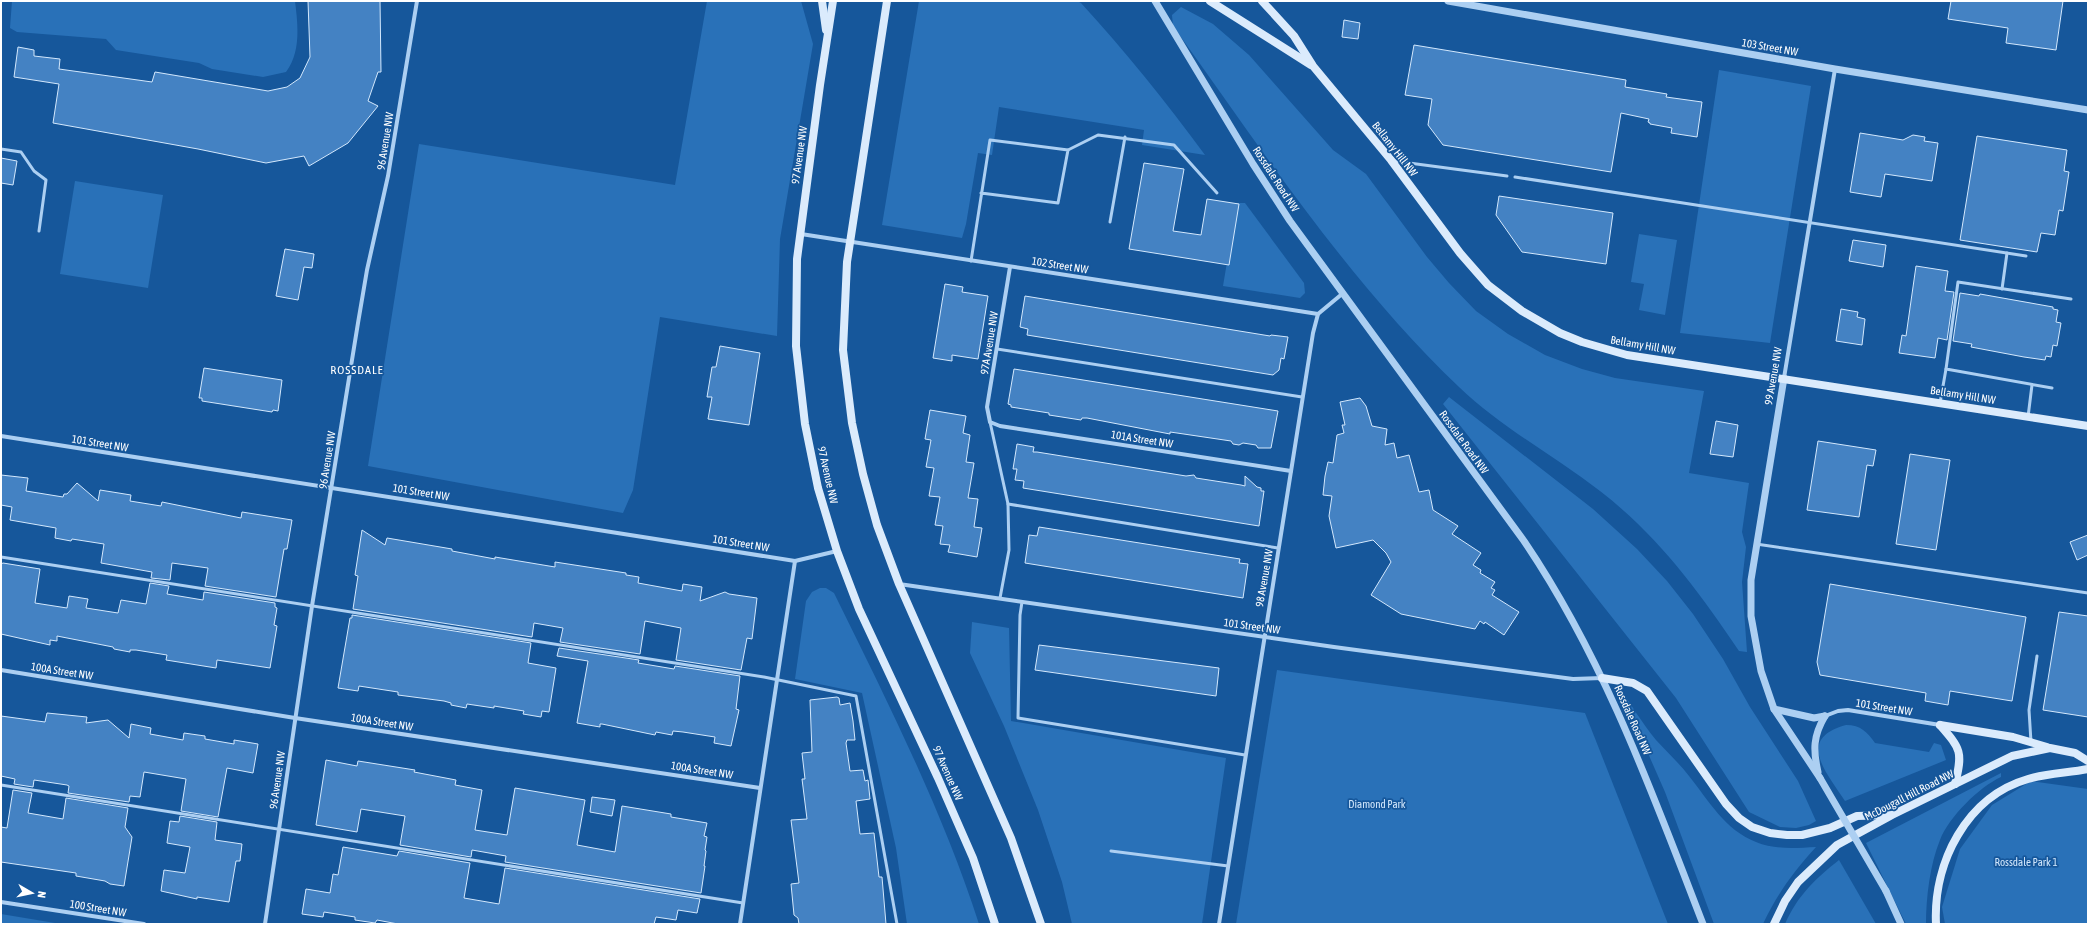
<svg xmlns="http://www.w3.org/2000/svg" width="2089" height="925" viewBox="0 0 2089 925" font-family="'Asap Condensed',sans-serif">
<rect width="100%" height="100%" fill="#16579b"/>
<g fill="#2971b8">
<path d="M 12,1 L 295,1 C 298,25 301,52 286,72 L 263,77 L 212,69 L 199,63 L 116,50 L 106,39 L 17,32 L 10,28 Z"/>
<path d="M 707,1 L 801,1 L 813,44 L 780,239 L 777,336 L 660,317 L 633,490 L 623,513 L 368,466 L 419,144 L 675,185 Z"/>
<path d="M 919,1 L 1077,1 L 1081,3 C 1126,52 1166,102 1205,155 L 1142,145 L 1144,130 L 999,107 L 992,155 L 978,153 L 966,224 L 962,238 L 882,225 Z"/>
<path d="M 1181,7 L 1213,24 L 1249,55 L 1333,150 L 1366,174 L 1427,257 L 1449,283 L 1476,311 L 1508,334 L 1545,355 L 1582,369 L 1615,378 L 1704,391 L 1689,473 L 1749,483 L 1742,532 L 1746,547 L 1742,582 L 1747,652 L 1739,651 C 1698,590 1658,536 1600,491 C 1554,456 1501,427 1459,387 C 1348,281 1262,150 1173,26 L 1172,15 Z"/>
<path d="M 1719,70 L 1811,86 L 1770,343 L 1680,333 Z"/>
<path d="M 75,181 L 163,195 L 148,288 L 60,274 Z"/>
<path d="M 1237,203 L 1245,203 L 1304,283 L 1305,293 L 1300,298 L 1223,286 Z"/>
<path d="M 1639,234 L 1677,240 L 1665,315 L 1639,310 L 1644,284 L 1631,282 Z"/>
<path d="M 1449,397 L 1593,509 L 1637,549 L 1667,581 L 1693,614 L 1723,659 L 1750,707 L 1798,781 L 1816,821 L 1809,825 L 1796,828 L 1780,827 L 1749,812 L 1676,698 L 1443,404 Z"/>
<path d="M 820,588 L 826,588 L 834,593 C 887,701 942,809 979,924 L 907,924 L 896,848 L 862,693 L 795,679 L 806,601 L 812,592 Z"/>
<path d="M 972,622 L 1009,628 L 1011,721 L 1226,758 L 1202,924 L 1072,924 L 1062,882 L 1038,810 L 1004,726 L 970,653 Z"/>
<path d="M 1277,670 L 1585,713 L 1668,924 L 1236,924 Z"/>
<path d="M 1618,685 C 1630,703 1642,723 1656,740 C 1667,752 1679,763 1689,776 C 1709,801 1725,830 1756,842 C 1775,850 1796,848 1816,847 C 1794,871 1777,894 1763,924 L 1714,924 L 1665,792 Z"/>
<path d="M 1846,725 C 1861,725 1867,732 1875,743 L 1929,752 L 1934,743 L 1941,745 L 1946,760 L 1845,801 C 1827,773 1795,739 1846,725 Z"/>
<path d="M 2001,773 L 2001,777 C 1979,787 1949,817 1940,840 C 1930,864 1926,898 1926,924 L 1906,924 L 1866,843 Z"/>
<path d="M 2031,781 L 2088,789 L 2088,924 L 1945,924 L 1942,907 L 1960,849 L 1992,805 Z"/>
<path d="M 1839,860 L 1876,924 L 1785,924 C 1797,896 1816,878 1839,860 Z"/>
<path d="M 1,914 L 61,924 L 1,924 Z"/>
</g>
<g fill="#4482c3" stroke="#d3e8fd">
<path d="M 308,1 L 380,1 L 381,72 L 378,72 L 368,101 L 378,106 L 348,143 L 309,166 L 304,156 L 266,163 L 198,149 L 53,123 L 59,84 L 14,77 L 18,47 L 34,50 L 34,56 L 60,59 L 59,69 L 152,82 L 155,72 L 268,91 L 287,87 L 300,78 L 310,57 Z"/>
<path d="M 1951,1 L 2063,1 L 2056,50 L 2006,43 L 2008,28 L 1948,19 Z"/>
<path d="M 1344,20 L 1360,23 L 1358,39 L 1342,37 Z"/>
<path d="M 1414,45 L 1626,80 L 1625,87 L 1667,94 L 1666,97 L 1702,102 L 1697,137 L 1671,133 L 1672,128 L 1650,124 L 1650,123 L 1648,122 L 1649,119 L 1621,113 L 1611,172 L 1443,145 L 1428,125 L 1432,99 L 1405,95 Z"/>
<path d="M 1860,133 L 1903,140 L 1913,135 L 1925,137 L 1924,141 L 1938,143 L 1932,181 L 1885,174 L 1881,197 L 1850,192 Z"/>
<path d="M 1977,136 L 2067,150 L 2064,171 L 2069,172 L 2063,211 L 2059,210 L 2055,235 L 2041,233 L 2037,252 L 1960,240 Z"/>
<path d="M 1,158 L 17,161 L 13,185 L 1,183 Z"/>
<path d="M 1144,163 L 1184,169 L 1173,231 L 1201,235 L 1207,199 L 1239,204 L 1229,265 L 1129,249 Z"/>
<path d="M 1499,196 L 1613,213 L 1606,264 L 1522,252 L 1496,215 Z"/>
<path d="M 1853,240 L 1886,245 L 1883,267 L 1849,261 Z"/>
<path d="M 285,249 L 314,254 L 312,268 L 304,267 L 298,300 L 276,296 Z"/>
<path d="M 1916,266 L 1948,271 L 1945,291 L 1954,292 L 1947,340 L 1938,338 L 1935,358 L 1899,353 L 1902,335 L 1906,336 Z"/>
<path d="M 945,284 L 963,287 L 962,292 L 988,296 L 978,359 L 952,355 L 952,361 L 933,358 Z"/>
<path d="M 1960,293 L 1979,296 L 1980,294 L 2053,307 L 2053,309 L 2058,310 L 2056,322 L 2061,323 L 2057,346 L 2053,345 L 2051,357 L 2046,356 L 2045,360 L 2024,357 L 1971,347 L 1972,344 L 1953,341 Z"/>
<path d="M 1025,296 L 1270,336 L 1271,335 L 1288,337 L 1284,359 L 1281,358 L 1279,370 L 1273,375 L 1027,335 L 1028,329 L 1020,327 Z"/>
<path d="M 1841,309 L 1858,312 L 1857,317 L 1865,319 L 1862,345 L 1836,341 Z"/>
<path d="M 720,346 L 760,353 L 749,425 L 708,419 L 712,397 L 707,397 L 712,367 L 716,367 Z"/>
<path d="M 204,368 L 282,380 L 278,411 L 273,410 L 272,412 L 202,401 L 202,398 L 199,398 Z"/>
<path d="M 1014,369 L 1278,411 L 1271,448 L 1258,448 L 1256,445 L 1243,443 L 1239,445 L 1233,444 L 1231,441 L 1177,433 L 1170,432 L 1170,434 L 1087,418 L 1082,418 L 1081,420 L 1049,415 L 1049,413 L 1011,407 L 1011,405 L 1008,404 Z"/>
<path d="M 1360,398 L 1366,406 L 1372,426 L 1387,429 L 1385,445 L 1394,443 L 1397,458 L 1409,455 L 1419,492 L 1429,490 L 1433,510 L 1458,526 L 1452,534 L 1481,553 L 1473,565 L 1481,570 L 1480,573 L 1495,582 L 1491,588 L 1495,590 L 1492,595 L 1519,612 L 1504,635 L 1485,622 L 1484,624 L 1480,621 L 1475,629 L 1401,614 L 1371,595 L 1391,562 L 1386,553 L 1373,540 L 1336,548 L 1329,516 L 1332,496 L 1323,495 L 1325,476 L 1328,462 L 1333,463 L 1337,435 L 1344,433 L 1342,425 L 1345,425 L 1340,402 Z"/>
<path d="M 930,410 L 966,416 L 963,433 L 970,435 L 966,462 L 974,463 L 968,498 L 978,499 L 974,527 L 982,528 L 977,557 L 948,552 L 950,545 L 940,544 L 943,526 L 935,525 L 940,497 L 929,496 L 934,468 L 926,467 L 931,440 L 925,439 Z"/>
<path d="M 1716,421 L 1738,425 L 1733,457 L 1710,454 Z"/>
<path d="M 1818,441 L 1876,450 L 1873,466 L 1867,465 L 1859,517 L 1807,510 Z"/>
<path d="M 1017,444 L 1034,447 L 1033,452 L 1037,452 L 1186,476 L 1194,475 L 1196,478 L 1241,485 L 1245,486 L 1245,476 L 1257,487 L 1261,488 L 1261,491 L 1264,491 L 1259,526 L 1023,488 L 1024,481 L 1015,480 L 1017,469 L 1013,469 Z"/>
<path d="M 1910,454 L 1950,460 L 1936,550 L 1896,544 Z"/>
<path d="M 1,475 L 28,478 L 26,491 L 63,497 L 64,494 L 67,494 L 77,483 L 98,501 L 100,490 L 131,495 L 130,501 L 161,506 L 162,502 L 241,518 L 242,512 L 292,520 L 287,549 L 284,549 L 276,597 L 205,586 L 208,568 L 172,563 L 170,580 L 151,578 L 152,572 L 101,563 L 104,544 L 72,539 L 71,541 L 55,538 L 56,528 L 10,520 L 12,507 L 1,505 Z"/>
<path d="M 1039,527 L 1240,559 L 1239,563 L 1248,564 L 1243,598 L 1025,563 L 1029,535 L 1037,536 Z"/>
<path d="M 362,530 L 385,545 L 387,538 L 452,549 L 452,551 L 495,559 L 495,557 L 555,567 L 555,562 L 626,573 L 626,575 L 639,577 L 638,583 L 682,591 L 683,584 L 702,587 L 700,601 L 725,592 L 729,594 L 757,598 L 752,639 L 747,638 L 741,670 L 676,660 L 681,628 L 645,621 L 640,654 L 560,642 L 563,628 L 534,623 L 532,637 L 353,609 L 358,576 L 355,575 Z"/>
<path d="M 2088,535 L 2088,555 L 2077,560 L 2070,542 Z"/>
<path d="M 3,563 L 40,569 L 35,603 L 67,608 L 69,596 L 88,599 L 86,608 L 118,613 L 121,600 L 146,604 L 150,583 L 169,586 L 167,594 L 203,600 L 204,592 L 275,603 L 275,607 L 277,608 L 274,625 L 277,626 L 270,668 L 217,660 L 216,668 L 166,660 L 167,655 L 136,650 L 130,650 L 130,652 L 114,649 L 113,647 L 57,636 L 57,641 L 50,640 L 50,645 L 1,634 L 1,564 Z"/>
<path d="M 1830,584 L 2026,617 L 2012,701 L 1950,691 L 1948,705 L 1925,701 L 1926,693 L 1820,675 L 1817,662 Z"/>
<path d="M 2059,612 L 2088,616 L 2088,717 L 2043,710 Z"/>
<path d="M 352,615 L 531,643 L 528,663 L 556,668 L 549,712 L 542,711 L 541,717 L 523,714 L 524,711 L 494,706 L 494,708 L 467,704 L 466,708 L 451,705 L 451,703 L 444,701 L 398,695 L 398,692 L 359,686 L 358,691 L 338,688 L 350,618 L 352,618 Z"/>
<path d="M 1039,645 L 1219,668 L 1216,696 L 1035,670 Z"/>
<path d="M 559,648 L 639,660 L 638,663 L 674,669 L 675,666 L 740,676 L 736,709 L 739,710 L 731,746 L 714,743 L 715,737 L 683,732 L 673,731 L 672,735 L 656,732 L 655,735 L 602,724 L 600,724 L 600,727 L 577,723 L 588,661 L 557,656 Z"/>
<path d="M 837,697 L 839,698 L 840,705 L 850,703 L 853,721 L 855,740 L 847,740 L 846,743 L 850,771 L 863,770 L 865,781 L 868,780 L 870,799 L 856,801 L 860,834 L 874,833 L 879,877 L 882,877 L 886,924 L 799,924 L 798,918 L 794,915 L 791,884 L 799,883 L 791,820 L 807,819 L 802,779 L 805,779 L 802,753 L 812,752 L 810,700 Z"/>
<path d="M 47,713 L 87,717 L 86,723 L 108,720 L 129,738 L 131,724 L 151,728 L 150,734 L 183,740 L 184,733 L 205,736 L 205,739 L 234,744 L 234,740 L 258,744 L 253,773 L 227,768 L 218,817 L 181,811 L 186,779 L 144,772 L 140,797 L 130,796 L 129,802 L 68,793 L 69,786 L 67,785 L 34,780 L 33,787 L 14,784 L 15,779 L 1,776 L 1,716 L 45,722 Z"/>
<path d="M 326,760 L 357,766 L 358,761 L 415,770 L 414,772 L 456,780 L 455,785 L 482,790 L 475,830 L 507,835 L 515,788 L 585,800 L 577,845 L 615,852 L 622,806 L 671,814 L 671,817 L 707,823 L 704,836 L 707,837 L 705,850 L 706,851 L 704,866 L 705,866 L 701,893 L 505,862 L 506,856 L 472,850 L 471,857 L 400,845 L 405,816 L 361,809 L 357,832 L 316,825 Z"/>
<path d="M 13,790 L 32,793 L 28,813 L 63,819 L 66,798 L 128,808 L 125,827 L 132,837 L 124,886 L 110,884 L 105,881 L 76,876 L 76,873 L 1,862 L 1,827 L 7,828 Z"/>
<path d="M 592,797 L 615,800 L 612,816 L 590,812 Z"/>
<path d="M 180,816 L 217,822 L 215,840 L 242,844 L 240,861 L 236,861 L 229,902 L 197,897 L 197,899 L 161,891 L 164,870 L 185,873 L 190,847 L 167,843 L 170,821 L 179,822 Z"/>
<path d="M 343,847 L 397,856 L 399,851 L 470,863 L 464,898 L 499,904 L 505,868 L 700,899 L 697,913 L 678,910 L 676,920 L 656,917 L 654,924 L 398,924 L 377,920 L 375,923 L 355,920 L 355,917 L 324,912 L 323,917 L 302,914 L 306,889 L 330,893 L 333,874 L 338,875 Z"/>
</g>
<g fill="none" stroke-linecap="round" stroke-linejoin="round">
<g stroke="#accff2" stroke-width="3">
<path d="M 1,149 L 21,152 L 34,171 L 46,180 L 39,231"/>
<path d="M 1068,150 L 1098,135 L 1174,145 L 1217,193"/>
<path d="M 1394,161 L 1507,176"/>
<path d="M 1515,177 L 2026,256"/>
<path d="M 1110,222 L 1125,137"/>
<path d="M 971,261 L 990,140 L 1068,150 L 1058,203 L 981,193"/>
<path d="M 2002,289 L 2007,253"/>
<path d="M 997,349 L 1302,397"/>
<path d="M 2052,388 L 1946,369 L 1958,282 L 2071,299"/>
<path d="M 1940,403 L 1946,369"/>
<path d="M 2028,417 L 2032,385"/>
<path d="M 990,422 L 1008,504 L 1009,550 L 1000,598"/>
<path d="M 1008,504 L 1278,548"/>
<path d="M 1756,544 L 2088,593"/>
<path d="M 1,557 L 764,677 L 856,696 L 897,924"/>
<path d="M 1022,602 L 1020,615 L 1018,718 L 1245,755"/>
<path d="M 2031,742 L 2029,710 L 2037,656"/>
<path d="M 1,785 L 743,903"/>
<path d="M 1111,851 L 1228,866"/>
</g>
<g stroke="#accff2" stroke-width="4">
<path d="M 801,234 L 1318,314"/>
<path d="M 1010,267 L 987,407 L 990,422 L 1000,426 L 1291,471"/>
<path d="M 1784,378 L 1835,69"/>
<path d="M 1,436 L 795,561 L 837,551"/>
<path d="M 899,584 L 1334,647 L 1573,679 L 1602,678"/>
<path d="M 1,670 L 295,718 L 760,788"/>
<path d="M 1825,716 L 1838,711 L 1848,710 L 1940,725"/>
<path d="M 1,902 L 144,924"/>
<path d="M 265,924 L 312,606 L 358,323 L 367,270 L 388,176 L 417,1"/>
<path d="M 740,924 L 795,561"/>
<path d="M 1219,924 L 1313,333 L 1318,314 L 1342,294"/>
</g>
<g stroke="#accff2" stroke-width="7">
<path d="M 1155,1 L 1253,164 L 1290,221 L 1524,541 C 1604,659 1652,792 1703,924"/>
<path d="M 1448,1 L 1835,69 L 2088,110"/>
<path d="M 1784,378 L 1751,580 L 1751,616 L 1761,671 L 1774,709 L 1820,778"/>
<path d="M 1774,709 L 1814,718 L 1825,716"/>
<path d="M 1818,772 C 1813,750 1813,736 1825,716"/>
<path d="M 1886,891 L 1901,924"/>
</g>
<g stroke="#dbebfc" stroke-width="8">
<path d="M 822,1 L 826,30"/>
<path d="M 833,1 L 820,85 L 797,259 L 796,346 L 805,424 L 818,488 L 837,551 L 859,609 L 938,778 L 973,858 L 995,924"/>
<path d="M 887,1 L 847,262 L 843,350 L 852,423 L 863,474 L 877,525 L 899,584 L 1011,838 L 1041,924"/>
<path d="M 1210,1 L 1311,65"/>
<path d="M 1262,1 L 1294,36 L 1313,66 L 1391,160 L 1460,253 L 1488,285 L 1522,311 L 1560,333 L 1582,342 L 1627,355 L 2088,426"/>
<path d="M 1602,678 L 1633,683 L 1647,691 L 1726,804 L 1739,818 L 1752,827 L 1770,833 L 1787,835 L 1802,835 L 1830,828 L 1857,816 L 1889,815"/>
<path d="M 1940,725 L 2013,737 L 2047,747"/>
<path d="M 1940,725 C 1961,749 1963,752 1955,784"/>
<path d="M 1774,924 L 1785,901 L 1798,882 L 1837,845 L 1892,815 L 2012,756 L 2050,748 L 2075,753 L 2088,761"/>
<path d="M 1936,924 C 1933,863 1966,797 2028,779 C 2048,773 2068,773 2088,769"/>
</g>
<path stroke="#accff2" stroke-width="7" d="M 1820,778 L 1886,891"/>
</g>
<g text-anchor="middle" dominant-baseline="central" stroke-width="3.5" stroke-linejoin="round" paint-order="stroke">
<g font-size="11" fill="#fff" stroke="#16579b">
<text transform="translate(1770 47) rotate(10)">103 Street NW</text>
<text transform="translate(385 141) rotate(-81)">96 Avenue NW</text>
<text transform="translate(1395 149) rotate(52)">Bellamy Hill NW</text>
<text transform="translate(799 155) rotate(-82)">97 Avenue NW</text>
<text transform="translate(1276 179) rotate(57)">Rossdale Road NW</text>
<text transform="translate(1060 265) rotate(9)">102 Street NW</text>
<text transform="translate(989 343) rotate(-81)">97A Avenue NW</text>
<text transform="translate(1643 345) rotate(10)">Bellamy Hill NW</text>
<text transform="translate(1773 376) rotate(-80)">99 Avenue NW</text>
<text transform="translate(1963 395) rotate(9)">Bellamy Hill NW</text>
<text transform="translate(1142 439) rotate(9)">101A Street NW</text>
<text transform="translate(1464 442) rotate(54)">Rossdale Road NW</text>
<text transform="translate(100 443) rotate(9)">101 Street NW</text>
<text transform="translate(327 460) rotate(-81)">96 Avenue NW</text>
<text transform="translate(828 475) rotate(77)">97 Avenue NW</text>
<text transform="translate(421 492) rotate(9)">101 Street NW</text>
<text transform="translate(741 543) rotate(9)">101 Street NW</text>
<text transform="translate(1264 578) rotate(-80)">98 Avenue NW</text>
<text transform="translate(1252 626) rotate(8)">101 Street NW</text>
<text transform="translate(62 671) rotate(9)">100A Street NW</text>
<text transform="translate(1884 707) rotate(9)">101 Street NW</text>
<text transform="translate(1633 720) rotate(66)">Rossdale Road NW</text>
<text transform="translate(382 722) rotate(9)">100A Street NW</text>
<text transform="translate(702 770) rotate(9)">100A Street NW</text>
<text transform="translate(948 773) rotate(66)">97 Avenue NW</text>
<text transform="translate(277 780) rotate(-82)">96 Avenue NW</text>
<text transform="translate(1909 795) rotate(-27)">McDougall Hill Road NW</text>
<text transform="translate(98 908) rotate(9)">100 Street NW</text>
</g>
<g font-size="11" fill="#d3e8fd" stroke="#16579b">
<text x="1377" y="804">Diamond Park</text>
<text x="2026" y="862">Rossdale Park 1</text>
</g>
<g font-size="12" letter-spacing="1" fill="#fff" stroke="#16579b">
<text x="357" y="370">ROSSDALE</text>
</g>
</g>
<rect width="2089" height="925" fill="none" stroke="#ffffff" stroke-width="4"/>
<g transform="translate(32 893) rotate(99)" stroke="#16579b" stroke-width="3" paint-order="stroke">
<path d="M0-3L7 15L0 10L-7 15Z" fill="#ffffff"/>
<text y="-6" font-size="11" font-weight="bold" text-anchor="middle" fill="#ffffff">N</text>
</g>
</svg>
